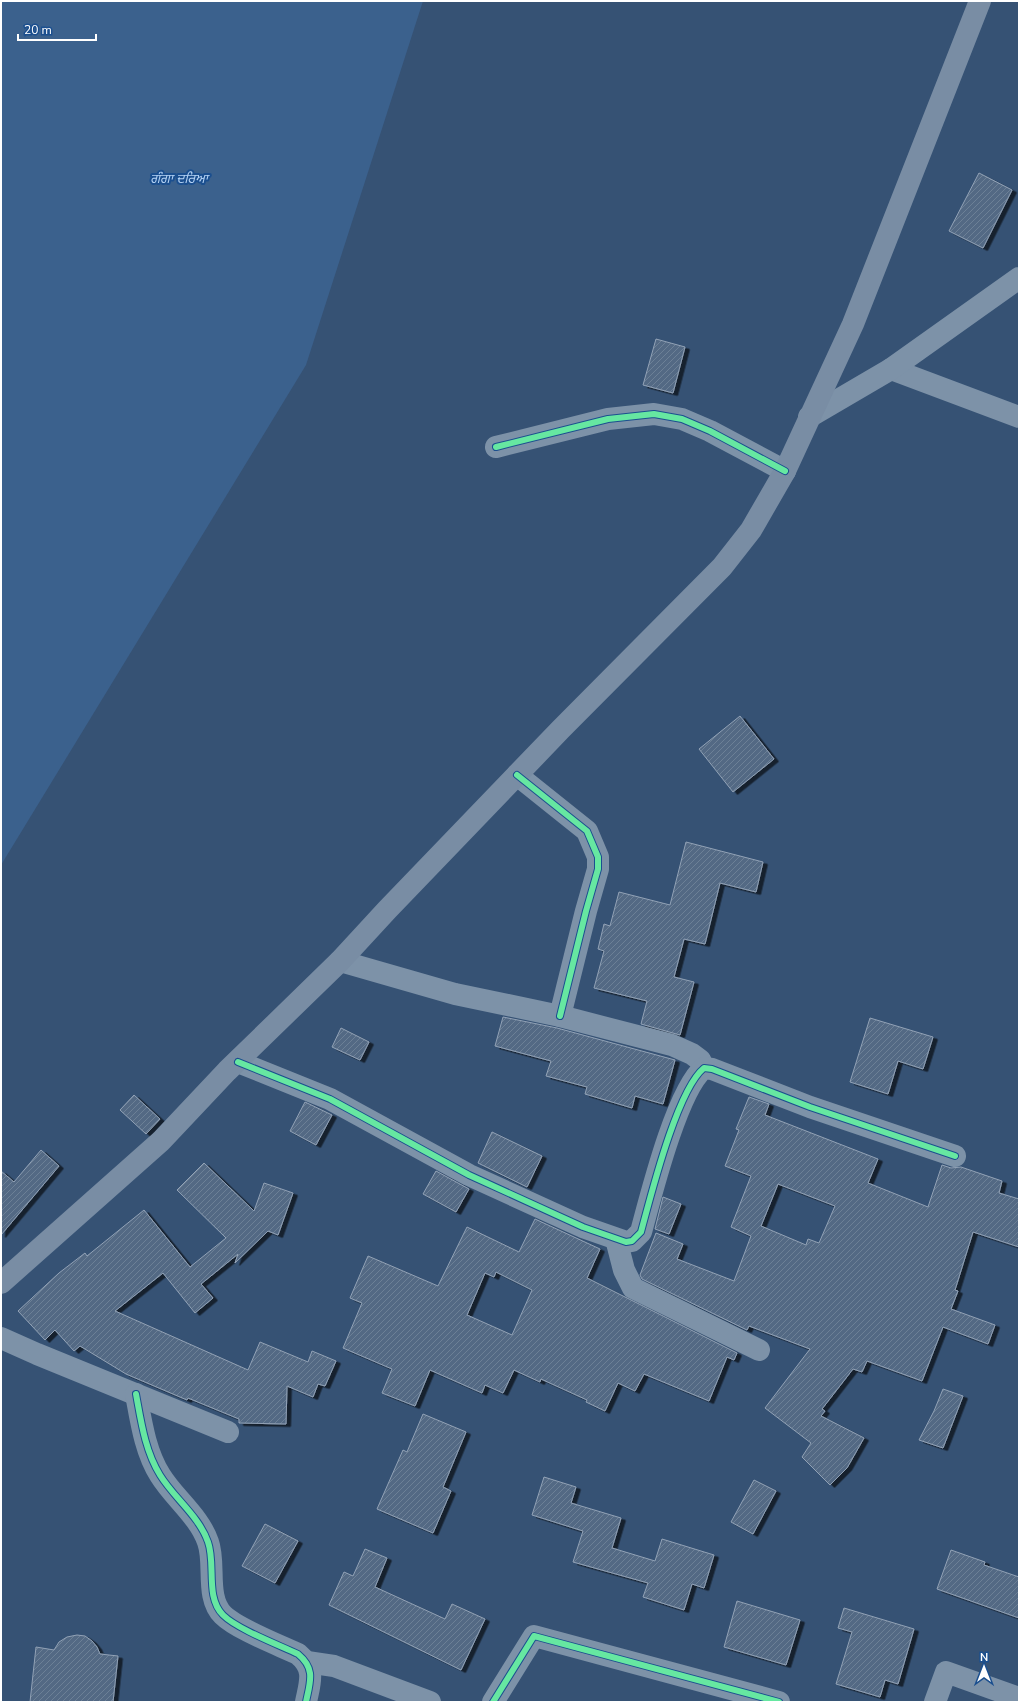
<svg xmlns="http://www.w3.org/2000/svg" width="1020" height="1703" viewBox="0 0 1020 1703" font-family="'Nunito Sans','Noto Sans Gurmukhi',sans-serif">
<defs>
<pattern id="building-hatch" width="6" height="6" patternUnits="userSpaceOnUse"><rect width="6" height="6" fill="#526984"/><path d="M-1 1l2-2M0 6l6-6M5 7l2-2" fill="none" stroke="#6c8096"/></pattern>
<filter id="shadow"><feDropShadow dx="4.5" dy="2.5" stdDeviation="0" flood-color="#0009"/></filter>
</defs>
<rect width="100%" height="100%" fill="#365274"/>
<path fill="#3b618d" d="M 1,1 L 423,1 L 306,365 L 1,865 Z"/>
<g fill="url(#building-hatch)" stroke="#92a2b6" fill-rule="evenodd" filter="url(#shadow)">
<path d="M 979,173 L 1012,190 L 983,248 L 949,231 Z"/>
<path d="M 656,339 L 685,347 L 673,393 L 643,385 Z"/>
<path d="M 740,716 L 774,759 L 733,792 L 699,749 Z"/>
<path d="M 686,842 L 763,862 L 756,892 L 720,883 L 705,944 L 684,939 L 674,977 L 694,982 L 680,1035 L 641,1024 L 647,1001 L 594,988 L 604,951 L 598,949 L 604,924 L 610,926 L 619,892 L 670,905 Z"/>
<path d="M 503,1017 L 557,1028 L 675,1060 L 663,1104 L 635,1096 L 632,1108 L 585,1094 L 587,1087 L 546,1076 L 551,1061 L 495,1046 Z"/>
<path d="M 870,1018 L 933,1037 L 923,1069 L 898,1061 L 888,1094 L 850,1082 Z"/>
<path d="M 341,1028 L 369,1042 L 360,1060 L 332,1047 Z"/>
<path d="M 134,1095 L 160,1119 L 146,1134 L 120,1110 Z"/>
<path d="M 749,1097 L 769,1104 L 765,1115 L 878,1159 L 868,1183 L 928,1207 L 942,1165 L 951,1168 L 961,1167 L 1002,1181 L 999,1193 L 1019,1199 L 1019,1247 L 973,1232 L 955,1290 L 958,1291 L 951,1309 L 995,1325 L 988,1344 L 943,1327 L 922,1381 L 867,1361 L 862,1372 L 853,1369 L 822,1409 L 825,1411 L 821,1416 L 864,1438 L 847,1468 L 830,1485 L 802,1457 L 811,1443 L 765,1408 L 810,1349 L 749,1326 L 747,1330 L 642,1279 L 640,1275 L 656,1233 L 683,1244 L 677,1259 L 734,1281 L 751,1236 L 731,1227 L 751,1176 L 725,1166 L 739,1130 L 736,1129 ZM 778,1184 L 835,1206 L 819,1243 L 808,1239 L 806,1245 L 761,1226 Z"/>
<path d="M 305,1102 L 332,1115 L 316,1145 L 290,1131 Z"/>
<path d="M 492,1132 L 542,1156 L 527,1187 L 478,1163 Z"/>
<path d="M 41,1150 L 59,1166 L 1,1235 L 1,1171 L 14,1182 Z"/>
<path d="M 204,1163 L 254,1211 L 264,1183 L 293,1193 L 278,1235 L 268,1231 L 235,1263 L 238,1254 L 201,1284 L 213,1298 L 195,1313 L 163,1273 L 115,1311 L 248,1370 L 260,1342 L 308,1362 L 312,1351 L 336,1361 L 325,1386 L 318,1384 L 313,1397 L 287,1386 L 286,1424 L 239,1423 L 239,1419 L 188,1398 L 187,1400 L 126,1374 L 80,1346 L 74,1351 L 55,1330 L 45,1340 L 18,1311 L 59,1273 L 85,1253 L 87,1256 L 144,1210 L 190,1267 L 226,1238 L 177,1190 Z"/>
<path d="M 436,1171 L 469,1189 L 456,1212 L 423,1194 Z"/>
<path d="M 663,1197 L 681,1204 L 669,1234 L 655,1229 Z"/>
<path d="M 535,1219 L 600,1249 L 587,1278 L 737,1353 L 734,1360 L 727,1357 L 709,1401 L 644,1374 L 635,1391 L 618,1383 L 605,1411 L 586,1402 L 587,1400 L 541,1379 L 540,1382 L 514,1370 L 503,1393 L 485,1385 L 482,1393 L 430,1370 L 415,1406 L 382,1393 L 392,1369 L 343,1348 L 362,1303 L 350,1298 L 368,1256 L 438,1286 L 467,1227 L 519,1252 ZM 496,1272 L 532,1290 L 512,1335 L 467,1315 L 485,1273 L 494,1277 Z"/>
<path d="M 943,1389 L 963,1396 L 943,1448 L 919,1440 L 934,1411 Z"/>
<path d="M 423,1414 L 466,1432 L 443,1487 L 451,1491 L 433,1533 L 377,1509 L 403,1450 L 407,1452 Z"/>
<path d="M 544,1477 L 576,1487 L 571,1503 L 621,1518 L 612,1548 L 655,1561 L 662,1539 L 714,1555 L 704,1588 L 692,1584 L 684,1610 L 643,1597 L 648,1583 L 573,1562 L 583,1531 L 532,1515 Z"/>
<path d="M 754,1480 L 776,1491 L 753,1534 L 731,1522 Z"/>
<path d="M 265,1524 L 298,1541 L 275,1583 L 242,1566 Z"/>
<path d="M 365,1549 L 387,1558 L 375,1587 L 445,1619 L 452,1604 L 485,1619 L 461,1670 L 329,1605 L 344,1572 L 353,1576 Z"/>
<path d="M 951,1550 L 985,1562 L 984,1565 L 1019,1577 L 1019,1618 L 937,1589 Z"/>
<path d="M 737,1601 L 800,1620 L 786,1665 L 724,1647 Z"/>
<path d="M 844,1608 L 914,1629 L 898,1684 L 885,1680 L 880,1697 L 836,1684 L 852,1632 L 838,1628 Z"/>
<path d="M 77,1635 L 85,1636 L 92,1641 L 97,1647 L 100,1654 L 118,1656 L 113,1702 L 30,1702 L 36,1647 L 54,1650 L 59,1642 L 67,1637 Z"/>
</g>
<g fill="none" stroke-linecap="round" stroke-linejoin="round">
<g stroke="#7d92a8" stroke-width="22">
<path d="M 891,369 L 1019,417"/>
<path d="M 809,417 L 891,369 L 1019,278"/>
<path d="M 496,447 L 608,419 L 654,414 L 682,419 L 710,431 L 785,471"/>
<path d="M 517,775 L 587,831 L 598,857 L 598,869 L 586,911 L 560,1016"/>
<path d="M 340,961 L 455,994 L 560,1016 L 672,1045 L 692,1054 L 700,1060 L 704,1068"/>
<path d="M 238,1062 L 330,1099 L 469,1175 L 583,1227 L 626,1242 L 632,1241 L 641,1232 C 651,1195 677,1090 704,1068 L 712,1069 L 810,1107 L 955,1156"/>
<path d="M 616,1239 L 624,1270 L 633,1288 L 759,1350"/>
<path d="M 1,1338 L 37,1354 L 228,1432"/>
<path d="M 136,1394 C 141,1421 145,1451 160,1475 C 174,1498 199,1516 208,1542 C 216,1564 205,1597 223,1615 C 237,1629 279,1645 298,1654 C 316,1669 310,1682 306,1702"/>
<path d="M 307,1662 L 334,1666 L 430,1702"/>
<path d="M 493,1702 L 534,1636 L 779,1702"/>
<path d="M 935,1702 L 946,1672 L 1019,1698"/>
</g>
<path stroke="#798da4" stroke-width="22" d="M 1,1283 L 161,1141 L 227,1071 L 340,961 L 387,910 L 561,729 L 722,567 L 751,530 L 785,471 L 853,324 L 980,1"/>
<g stroke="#1b4f8f" stroke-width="8">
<g id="cycleway">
<path d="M 496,447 L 608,419 L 654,414 L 682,419 L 710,431 L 785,471"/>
<path d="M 517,775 L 587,831 L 598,857 L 598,869 L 586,911 L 560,1016"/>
<path d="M 238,1062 L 330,1099 L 469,1175 L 583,1227 L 626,1242 L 632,1241 L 641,1232 C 651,1195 677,1090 704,1068 L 712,1069 L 810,1107 L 955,1156"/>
<path d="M 136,1394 C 141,1421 145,1451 160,1475 C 174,1498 199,1516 208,1542 C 216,1564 205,1597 223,1615 C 237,1629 279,1645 298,1654 C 316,1669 310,1682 306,1702"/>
<path d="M 493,1702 L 534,1636 L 779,1702"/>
</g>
</g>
<use href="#cycleway" stroke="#66e7a1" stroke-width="6"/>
</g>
<g text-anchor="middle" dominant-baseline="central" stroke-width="4" stroke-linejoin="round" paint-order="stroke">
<g font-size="13" font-style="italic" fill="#b5d3f5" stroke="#1b4f8f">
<text x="179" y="179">ਗੰਗਾ ਦਰਿਆ</text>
</g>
</g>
<rect width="1020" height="1703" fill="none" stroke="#ffffff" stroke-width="4"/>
<g transform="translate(984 1667)" stroke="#1b4f8f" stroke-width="3" paint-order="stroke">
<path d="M0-3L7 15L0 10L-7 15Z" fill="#ffffff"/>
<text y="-6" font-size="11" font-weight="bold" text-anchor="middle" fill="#ffffff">N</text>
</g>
<path d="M18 34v6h78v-6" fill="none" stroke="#ffffff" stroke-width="2"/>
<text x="24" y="34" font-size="12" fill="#ffffff" stroke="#1b4f8f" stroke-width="3" paint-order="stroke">20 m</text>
</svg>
